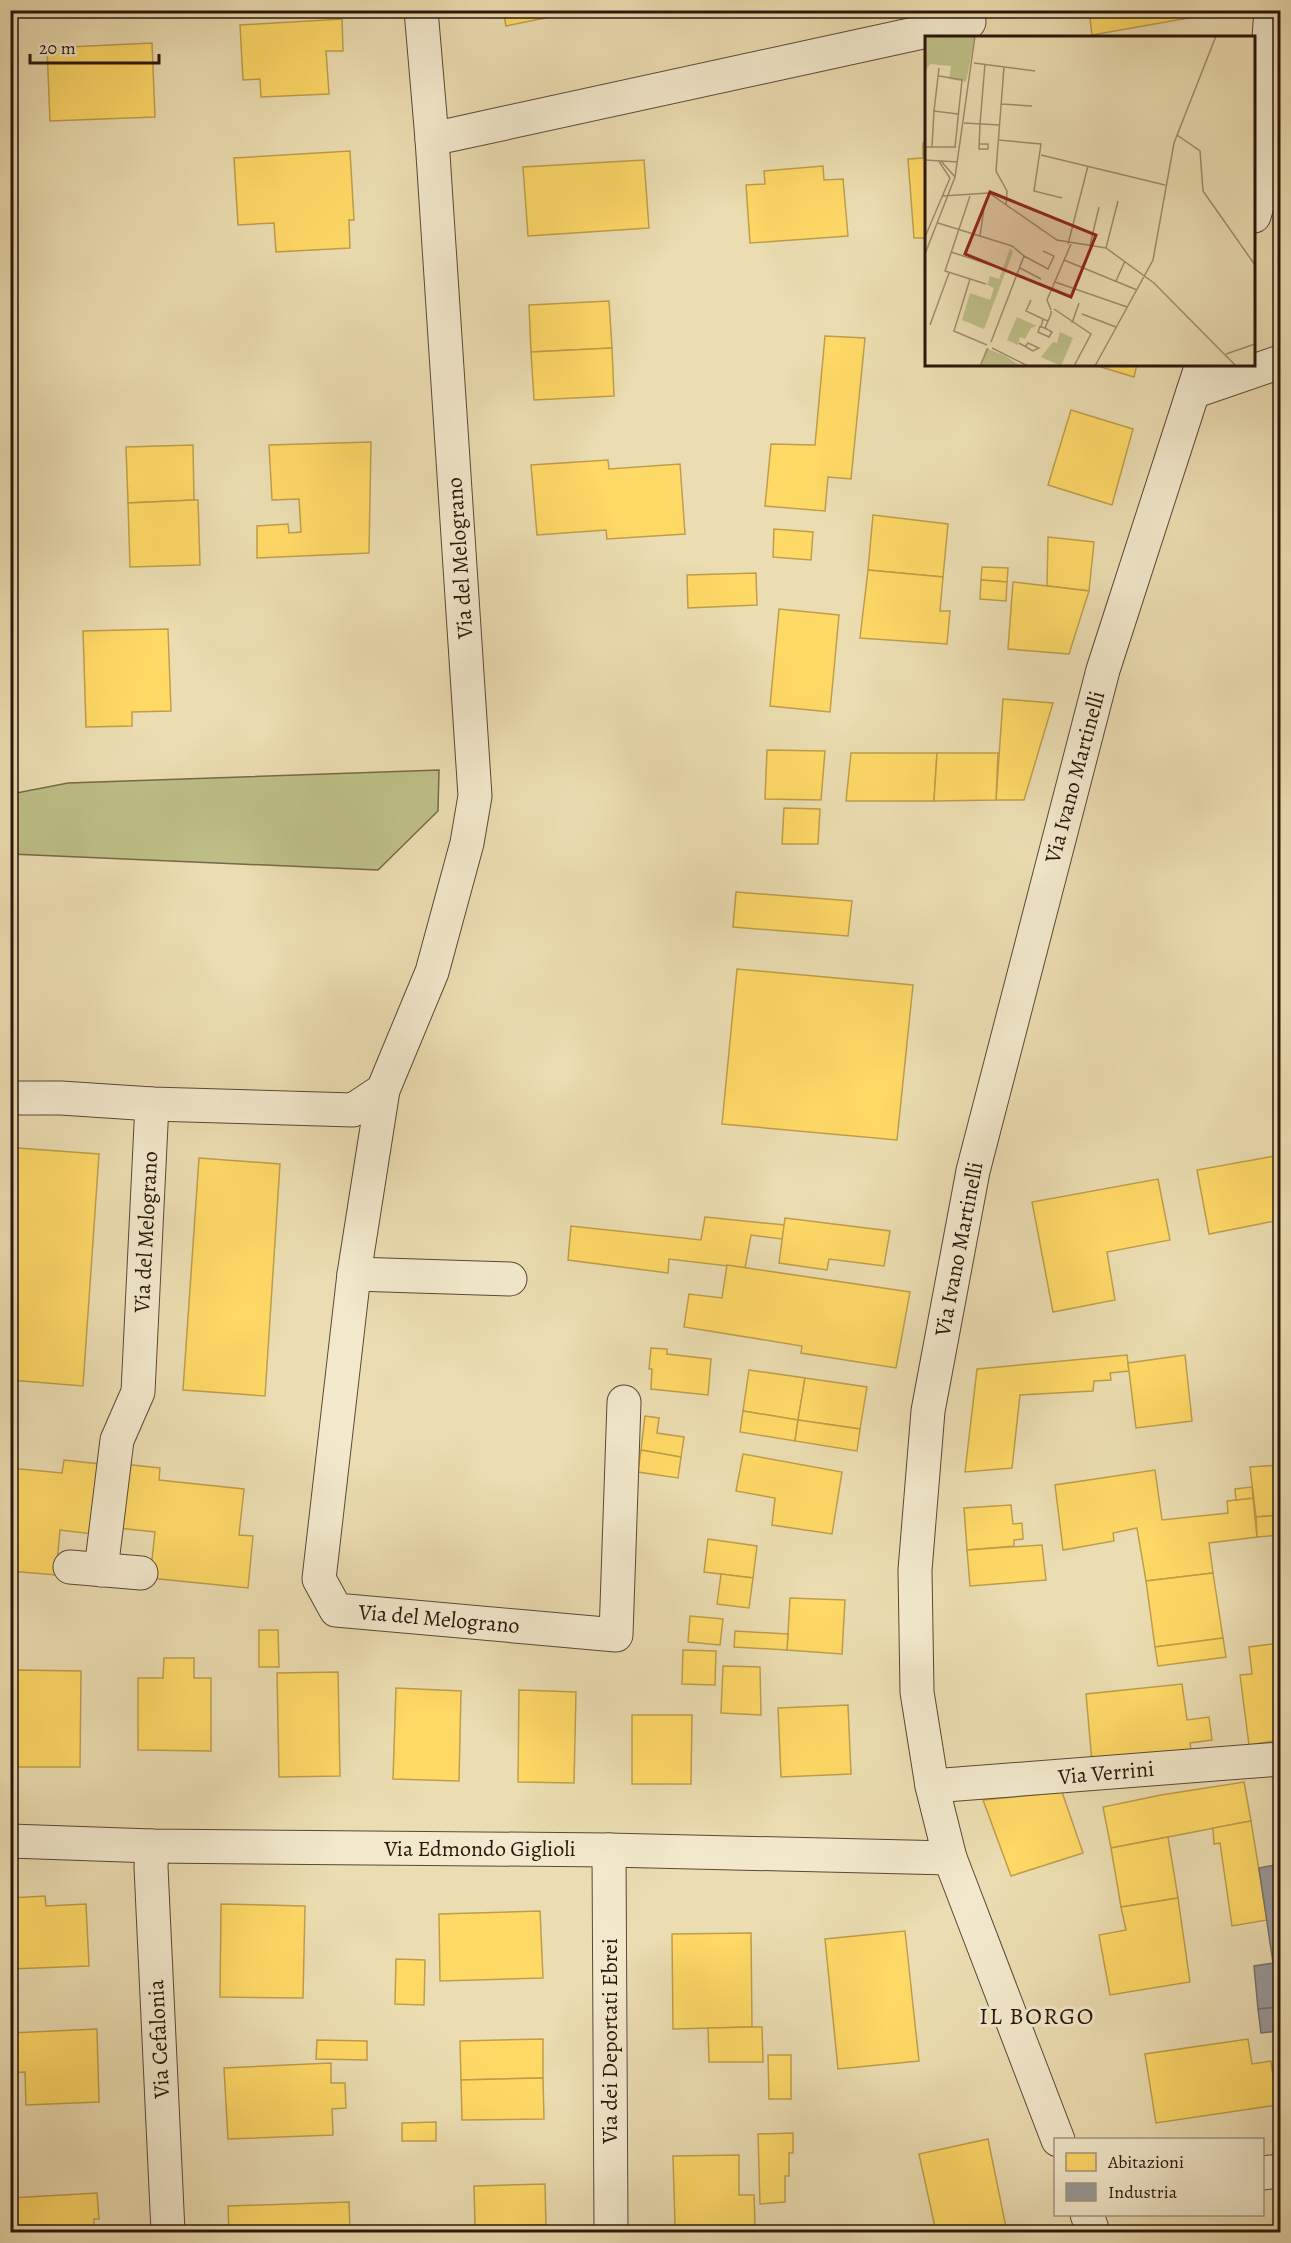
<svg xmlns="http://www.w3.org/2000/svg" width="1291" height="2243" viewBox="0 0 1291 2243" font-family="Alegreya,serif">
<rect width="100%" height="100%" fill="#ebddb1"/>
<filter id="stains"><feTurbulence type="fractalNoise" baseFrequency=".00333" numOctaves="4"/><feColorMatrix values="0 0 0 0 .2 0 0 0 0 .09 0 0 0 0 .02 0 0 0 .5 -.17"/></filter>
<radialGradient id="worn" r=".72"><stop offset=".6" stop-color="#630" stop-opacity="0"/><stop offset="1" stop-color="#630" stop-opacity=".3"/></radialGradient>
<path fill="#bebf87" stroke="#746a49" stroke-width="1.5" d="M 439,770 L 438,811 L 378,870 L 11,854 L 11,794 L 68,783 Z"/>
<g fill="#ffd966" stroke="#bf9e4b" stroke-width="1.5">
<path d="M 503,10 L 585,10 L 506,26 Z"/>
<path d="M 1089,10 L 1182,10 L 1183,19 L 1092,35 Z"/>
<path d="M 1182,10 L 1237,10 L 1183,19 Z"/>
<path d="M 342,19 L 343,51 L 326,51 L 329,94 L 261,97 L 260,79 L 243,80 L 240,25 Z"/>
<path d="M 152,43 L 155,117 L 50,121 L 47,48 Z"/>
<path d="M 923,143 L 926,143 L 926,238 L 914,238 L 908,159 L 923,158 Z"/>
<path d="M 350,151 L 354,220 L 349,220 L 350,248 L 276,252 L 274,223 L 238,225 L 234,158 Z"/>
<path d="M 644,160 L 649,228 L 528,236 L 523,167 Z"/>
<path d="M 823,166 L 824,180 L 843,179 L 848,236 L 750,243 L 746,185 L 765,184 L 764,171 Z"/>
<path d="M 609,301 L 612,348 L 531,352 L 529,305 Z"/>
<path d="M 825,336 L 865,338 L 851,479 L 828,477 L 825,511 L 765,506 L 771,444 L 815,445 Z"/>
<path d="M 612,348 L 614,396 L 534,400 L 531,352 Z"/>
<path d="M 1091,364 L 1137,364 L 1134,377 Z"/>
<path d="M 1071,410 L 1133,429 L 1112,505 L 1048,485 Z"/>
<path d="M 371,442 L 369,553 L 257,558 L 257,526 L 288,524 L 289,533 L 301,532 L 299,499 L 272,500 L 269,445 Z"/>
<path d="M 193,445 L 194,500 L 128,503 L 126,447 Z"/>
<path d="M 608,460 L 609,469 L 680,464 L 685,534 L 607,539 L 606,530 L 537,535 L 531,465 Z"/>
<path d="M 194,500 L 198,500 L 200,565 L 130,567 L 128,503 Z"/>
<path d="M 873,515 L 948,524 L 943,577 L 868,570 Z"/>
<path d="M 774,529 L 813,532 L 811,560 L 773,557 Z"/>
<path d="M 1048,537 L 1094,542 L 1089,591 L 1047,586 Z"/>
<path d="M 982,567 L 1008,568 L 1007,582 L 981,580 Z"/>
<path d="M 868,570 L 943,577 L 940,611 L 950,611 L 947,644 L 860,638 Z"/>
<path d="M 756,573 L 757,605 L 688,608 L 687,575 Z"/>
<path d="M 981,580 L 1007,582 L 1006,601 L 980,599 Z"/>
<path d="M 1013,582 L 1089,591 L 1069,654 L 1008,649 Z"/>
<path d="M 779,609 L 839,615 L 830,712 L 770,706 Z"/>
<path d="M 168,629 L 171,711 L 132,712 L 132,726 L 86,727 L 83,631 Z"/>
<path d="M 1003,699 L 1053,703 L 1024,800 L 996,800 Z"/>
<path d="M 767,750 L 825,751 L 821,800 L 765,799 Z"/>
<path d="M 851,753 L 937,753 L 934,801 L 846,801 Z"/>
<path d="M 937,753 L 998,753 L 996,800 L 934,801 Z"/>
<path d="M 784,808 L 820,809 L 818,844 L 782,844 Z"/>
<path d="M 736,892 L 852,901 L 848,936 L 733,927 Z"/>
<path d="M 737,969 L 913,985 L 897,1140 L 722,1124 Z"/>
<path d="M 17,1148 L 99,1154 L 83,1386 L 10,1380 L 10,1250 Z"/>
<path d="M 1280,1155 L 1280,1220 L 1209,1234 L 1197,1170 Z"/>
<path d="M 199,1158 L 280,1164 L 265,1396 L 183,1390 Z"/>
<path d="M 1158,1179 L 1170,1240 L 1107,1252 L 1115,1300 L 1053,1312 L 1032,1202 Z"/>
<path d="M 705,1217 L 785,1225 L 782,1239 L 751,1235 L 745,1268 L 669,1259 L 668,1273 L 568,1260 L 571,1226 L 701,1240 Z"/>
<path d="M 785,1218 L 890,1231 L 884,1266 L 829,1259 L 827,1270 L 779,1263 Z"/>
<path d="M 727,1265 L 910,1292 L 896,1368 L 801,1353 L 802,1346 L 684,1327 L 689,1294 L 722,1298 Z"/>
<path d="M 651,1348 L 667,1349 L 667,1354 L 711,1359 L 708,1395 L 651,1389 L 652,1369 L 649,1369 Z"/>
<path d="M 1127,1355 L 1129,1371 L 1110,1373 L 1111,1380 L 1094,1381 L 1093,1391 L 1020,1395 L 1012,1468 L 965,1472 L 977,1369 Z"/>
<path d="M 1185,1355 L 1192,1421 L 1136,1428 L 1128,1363 Z"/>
<path d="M 749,1370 L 805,1378 L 798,1420 L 743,1411 Z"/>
<path d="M 805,1378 L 867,1387 L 860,1429 L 798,1420 Z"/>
<path d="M 743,1411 L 798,1420 L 795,1441 L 740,1432 Z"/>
<path d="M 645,1416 L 659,1418 L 657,1433 L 684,1437 L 681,1457 L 641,1450 Z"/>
<path d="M 798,1420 L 860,1429 L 857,1451 L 795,1441 Z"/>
<path d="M 641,1450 L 681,1457 L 678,1478 L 638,1472 Z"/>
<path d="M 743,1454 L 842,1472 L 832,1534 L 772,1525 L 775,1498 L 736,1491 Z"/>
<path d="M 64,1460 L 100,1464 L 93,1534 L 60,1530 L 56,1575 L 10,1571 L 10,1468 L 62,1473 Z"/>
<path d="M 123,1464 L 160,1468 L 159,1480 L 244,1489 L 239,1535 L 253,1536 L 248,1588 L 150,1578 L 155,1532 L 118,1528 Z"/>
<path d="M 1280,1465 L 1280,1515 L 1256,1517 L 1250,1467 Z"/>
<path d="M 1155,1470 L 1162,1520 L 1228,1513 L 1227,1501 L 1253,1498 L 1257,1537 L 1209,1543 L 1213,1573 L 1146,1581 L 1137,1528 L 1113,1533 L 1114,1541 L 1063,1550 L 1055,1485 Z"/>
<path d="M 1252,1487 L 1253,1498 L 1236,1500 L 1235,1489 Z"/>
<path d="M 1011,1505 L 1013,1524 L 1022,1523 L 1023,1539 L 1014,1540 L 1014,1546 L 967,1550 L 964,1508 Z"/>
<path d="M 1280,1515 L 1280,1535 L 1257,1537 L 1256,1517 Z"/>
<path d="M 708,1539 L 757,1546 L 753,1578 L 704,1572 Z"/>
<path d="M 1042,1545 L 1046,1580 L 970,1586 L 967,1550 Z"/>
<path d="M 1280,1555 L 1280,1583 L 1279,1583 L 1274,1556 Z"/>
<path d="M 1213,1573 L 1223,1638 L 1155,1647 L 1146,1581 Z"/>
<path d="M 721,1574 L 753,1578 L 749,1608 L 717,1604 Z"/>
<path d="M 790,1598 L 845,1600 L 842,1654 L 787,1650 Z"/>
<path d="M 690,1616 L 723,1619 L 720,1645 L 688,1642 Z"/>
<path d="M 259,1630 L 278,1630 L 279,1667 L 259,1667 Z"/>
<path d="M 735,1631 L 788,1634 L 787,1650 L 734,1647 Z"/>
<path d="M 1223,1638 L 1226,1657 L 1158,1666 L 1155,1647 Z"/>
<path d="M 1280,1643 L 1280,1740 L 1249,1745 L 1240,1675 L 1252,1674 L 1249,1647 Z"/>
<path d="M 683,1650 L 716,1651 L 715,1685 L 682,1684 Z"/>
<path d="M 164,1658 L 194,1658 L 194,1678 L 211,1678 L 211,1751 L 138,1750 L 138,1678 L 163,1678 Z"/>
<path d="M 723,1666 L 760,1667 L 761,1715 L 721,1713 Z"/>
<path d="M 17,1670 L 81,1671 L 80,1767 L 13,1767 Z"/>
<path d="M 338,1672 L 340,1776 L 279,1777 L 277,1673 Z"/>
<path d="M 1182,1684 L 1187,1720 L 1209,1717 L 1212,1740 L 1190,1743 L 1191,1749 L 1092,1762 L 1086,1694 Z"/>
<path d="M 396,1688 L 461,1691 L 459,1781 L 393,1779 Z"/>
<path d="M 519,1690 L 576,1692 L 574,1783 L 518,1782 Z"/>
<path d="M 848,1705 L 851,1774 L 781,1777 L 778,1708 Z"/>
<path d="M 632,1715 L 692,1715 L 691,1784 L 632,1784 Z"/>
<path d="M 1244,1782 L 1251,1821 L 1111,1848 L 1103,1807 L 1161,1795 Z"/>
<path d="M 1062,1792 L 1083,1853 L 1011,1876 L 983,1800 Z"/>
<path d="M 1251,1821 L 1267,1920 L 1232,1926 L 1220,1843 L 1214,1844 L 1213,1828 Z"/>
<path d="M 1168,1837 L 1178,1898 L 1121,1907 L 1111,1848 Z"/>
<path d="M 45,1896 L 46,1906 L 86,1904 L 89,1966 L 10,1969 L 10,1898 Z"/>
<path d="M 1178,1898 L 1190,1982 L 1110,1995 L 1099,1935 L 1126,1930 L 1121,1907 Z"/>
<path d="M 221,1904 L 305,1906 L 303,1998 L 220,1997 Z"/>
<path d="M 540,1911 L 543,1978 L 440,1981 L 439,1914 Z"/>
<path d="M 905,1931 L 919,2061 L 838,2069 L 825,1939 Z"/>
<path d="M 751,1933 L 752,2027 L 673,2029 L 672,1934 Z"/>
<path d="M 396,1959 L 425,1960 L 424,2005 L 395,2004 Z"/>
<path d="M 752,2027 L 762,2027 L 763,2062 L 709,2062 L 708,2028 Z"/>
<path d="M 97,2029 L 99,2102 L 26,2105 L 25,2072 L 10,2073 L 10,2033 Z"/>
<path d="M 543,2039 L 543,2078 L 461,2080 L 460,2041 Z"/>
<path d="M 1248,2039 L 1252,2064 L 1271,2061 L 1277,2105 L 1156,2123 L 1145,2054 Z"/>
<path d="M 317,2040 L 367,2041 L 367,2060 L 316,2059 Z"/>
<path d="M 768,2055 L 791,2055 L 791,2099 L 769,2099 Z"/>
<path d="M 331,2063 L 331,2083 L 345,2083 L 346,2108 L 332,2109 L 333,2135 L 228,2139 L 224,2068 Z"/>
<path d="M 543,2078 L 544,2119 L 462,2120 L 461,2080 Z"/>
<path d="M 436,2122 L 436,2141 L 402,2141 L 402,2123 Z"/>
<path d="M 793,2133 L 793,2153 L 789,2153 L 789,2176 L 785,2176 L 785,2202 L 760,2204 L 758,2134 Z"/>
<path d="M 988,2139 L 1007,2232 L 936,2232 L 919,2154 Z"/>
<path d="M 739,2155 L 739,2195 L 754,2195 L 755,2225 L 675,2226 L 673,2156 Z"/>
<path d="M 545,2184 L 546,2225 L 475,2227 L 474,2186 Z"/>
<path d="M 97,2193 L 99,2219 L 94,2219 L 94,2232 L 10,2232 L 10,2198 Z"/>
<path d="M 349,2202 L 350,2232 L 229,2232 L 228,2206 Z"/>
<path d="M 546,2225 L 546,2232 L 476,2232 L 475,2227 Z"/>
</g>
<g fill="#999" stroke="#78726e" stroke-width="1.5">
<path d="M 1280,1864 L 1280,1996 L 1278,1997 L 1280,2007 L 1258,2009 L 1254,1966 L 1273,1963 L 1259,1868 Z"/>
<path d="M 1280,2007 L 1280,2031 L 1261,2033 L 1258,2009 Z"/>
</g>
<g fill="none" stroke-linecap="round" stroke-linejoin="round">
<g stroke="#5a4834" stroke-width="35">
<g id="minor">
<path d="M 432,139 L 969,22"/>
<path d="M 1254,216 L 1257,206 L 1271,10"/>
<path d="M 1193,392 L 1280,362"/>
<path d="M 383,1090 L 354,1274 L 319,1579 L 336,1610 L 616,1635 L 624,1402"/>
<path d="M 10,1098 L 61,1098 L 152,1104 L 353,1110 L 383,1090 L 432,972 L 467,843 L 475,796 L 432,139 L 421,10"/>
<path d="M 354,1274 L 510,1279"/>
<path d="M 70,1567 L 141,1573"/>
<path d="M 101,1570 L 117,1440 L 138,1392 L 152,1104"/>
<path d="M 932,1786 L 1280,1759"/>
<path d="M 10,1841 L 152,1846 L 609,1850 L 950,1858"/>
<path d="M 152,1846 L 151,1867 L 168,2232"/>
<path d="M 609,1850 L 611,2232"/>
<path d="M 1058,2140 L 950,1858 L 932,1786 L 917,1692 L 915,1570 L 928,1411 L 973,1171 L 1103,670 L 1202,364"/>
<path d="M 1262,2173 L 1280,2171"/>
<path d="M 1087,2214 L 1093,2232"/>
</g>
</g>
<use href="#minor" stroke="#f2e9cc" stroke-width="33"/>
</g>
<g text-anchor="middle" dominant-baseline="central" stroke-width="6" stroke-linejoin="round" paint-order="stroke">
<g font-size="22" fill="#2a160b" stroke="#f2e9cc">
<text transform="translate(460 558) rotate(-94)">Via del Melograno</text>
<text transform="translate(1075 777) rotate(-75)">Via Ivano Martinelli</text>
<text transform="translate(146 1232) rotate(-87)">Via del Melograno</text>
<text transform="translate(959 1249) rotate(-79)">Via Ivano Martinelli</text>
<text transform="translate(439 1619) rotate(5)">Via del Melograno</text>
<text transform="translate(1106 1773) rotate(-5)">Via Verrini</text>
<text x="480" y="1849">Via Edmondo Giglioli</text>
<text transform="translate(159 2039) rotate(-93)">Via Cefalonia</text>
<text transform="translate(610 2041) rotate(-90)">Via dei Deportati Ebrei</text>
</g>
<g font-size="24" letter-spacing="1.5" fill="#2a160b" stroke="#f2e9cc">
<text x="1037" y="2016">IL BORGO</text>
</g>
</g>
<g transform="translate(925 36)">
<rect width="330" height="330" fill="#ebddb1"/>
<path d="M 0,0 L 50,0 L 41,46 L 24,43 L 26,30 L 5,28 L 0,36 ZM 85,212 L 88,216 L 59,293 L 37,284 L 45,257 L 65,264 L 69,252 L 62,249 L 65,240 L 74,243 ZM 92,281 L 112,290 L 106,292 L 100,303 L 95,301 L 93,309 L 82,304 ZM 135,296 L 148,302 L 136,330 L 116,321 L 128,306 L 132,307 ZM 61,312 L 80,320 L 96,330 L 55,330 Z" fill="#bebf87"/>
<path fill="none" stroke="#9e8d6f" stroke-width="1.5" d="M 49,27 L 110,35M 79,31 L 71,135 L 82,155 L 81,169M 14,40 L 38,44M 76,68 L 107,70M 9,75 L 14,32M 39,87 L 74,89M 252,99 L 275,115 L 278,155 L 330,229M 73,104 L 116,108 L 109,155 L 137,162M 54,108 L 63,108 L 63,113 L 54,113 L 55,88 L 60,28M 0,111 L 31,111M 7,111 L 9,75 L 33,78M 30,111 L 37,44M 116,119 L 240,149M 0,124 L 33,126M 16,125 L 30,141M 17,160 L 64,157 L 132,204 L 181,212 L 229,247 L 311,330M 45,160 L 20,235 L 61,248M 13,187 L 87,210 L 99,220 L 66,306M 55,200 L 59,172M 0,201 L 25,142 L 13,124M 143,208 L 163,130M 165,209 L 174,171M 181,212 L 193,165M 26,216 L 75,232M 0,218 L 30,141 L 50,0M 99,220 L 123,233 L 129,220 L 118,215M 139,224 L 212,254M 95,232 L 116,243M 45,243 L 29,295 L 62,309M 191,245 L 200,225M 130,246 L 202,271M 106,264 L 101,275 L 118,283M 129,273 L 166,298 L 149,330M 126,274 L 122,264 L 146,208M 157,278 L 191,291M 123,285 L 118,283 L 116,291 L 120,292 L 126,278 L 126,275M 147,287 L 154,267M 5,289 L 24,237M 115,290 L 113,296 L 124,301 L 127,296 L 120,292M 94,307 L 108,315 L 114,312 L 103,307 L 100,311M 67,312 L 103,330M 301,318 L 330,308M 55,330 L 63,312M 170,330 L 228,224 L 249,107 L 291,0"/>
<path fill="#8f2418" fill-opacity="0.15" stroke="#8f2418" stroke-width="3" d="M 65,156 L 171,199 L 146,261 L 40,218 Z"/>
<rect width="330" height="330" fill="none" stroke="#2a160b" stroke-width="3"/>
</g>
<rect width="1291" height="2243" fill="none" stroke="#ebddb1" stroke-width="36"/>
<rect x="12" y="12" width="1267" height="2219" fill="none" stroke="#2a160b" stroke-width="3"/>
<rect x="18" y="18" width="1255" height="2207" fill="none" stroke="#2a160b" stroke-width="1.5"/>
<rect x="1054" y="2138" width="210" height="78" fill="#f2e9cc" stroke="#a2957f" stroke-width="1.5"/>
<rect x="1066" y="2153" width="30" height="18" fill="#ffd966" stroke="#a2957f" stroke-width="1.5"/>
<text x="1108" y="2168" font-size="18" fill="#2a160b">Abitazioni</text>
<rect x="1066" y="2183" width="30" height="18" fill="#999999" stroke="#a2957f" stroke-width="1.5"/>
<text x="1108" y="2198" font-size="18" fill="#2a160b">Industria</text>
<path d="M30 54v9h129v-9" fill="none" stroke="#2a160b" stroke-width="3"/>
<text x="39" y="54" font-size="18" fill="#2a160b" stroke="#f2e9cc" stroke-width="4.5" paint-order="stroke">20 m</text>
<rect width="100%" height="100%" filter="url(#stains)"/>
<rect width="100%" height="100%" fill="url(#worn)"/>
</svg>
